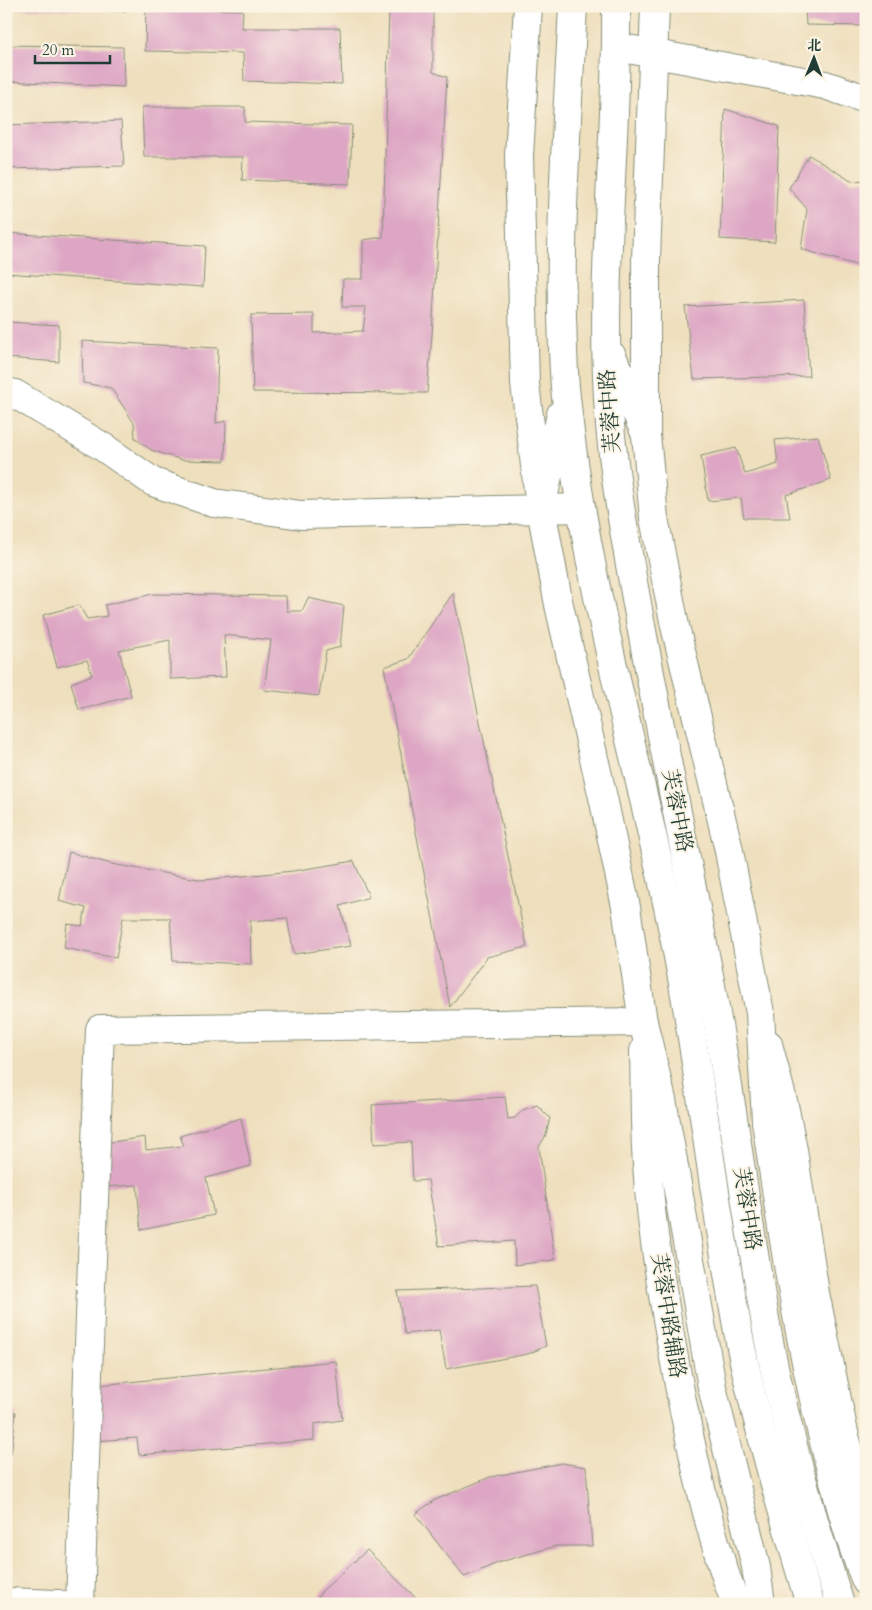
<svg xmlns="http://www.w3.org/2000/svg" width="872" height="1610" viewBox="0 0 872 1610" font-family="Cardo,'Noto Serif SC',serif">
<rect width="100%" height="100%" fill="#fcf5e5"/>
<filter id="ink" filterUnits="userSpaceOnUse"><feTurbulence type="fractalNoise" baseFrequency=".02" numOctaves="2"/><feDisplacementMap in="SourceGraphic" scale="10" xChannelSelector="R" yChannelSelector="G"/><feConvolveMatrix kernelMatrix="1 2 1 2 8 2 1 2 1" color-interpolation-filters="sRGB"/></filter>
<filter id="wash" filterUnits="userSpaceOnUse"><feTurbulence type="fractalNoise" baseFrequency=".0096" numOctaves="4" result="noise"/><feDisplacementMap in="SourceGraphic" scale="20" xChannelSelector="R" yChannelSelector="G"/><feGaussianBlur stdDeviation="1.12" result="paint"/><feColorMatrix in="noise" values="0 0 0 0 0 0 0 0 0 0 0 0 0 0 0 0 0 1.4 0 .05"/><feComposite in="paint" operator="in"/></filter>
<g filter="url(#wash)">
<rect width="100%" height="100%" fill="#eedfbd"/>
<g id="blocks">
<g fill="#dda6c4">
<path d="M 6,6 L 126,6 L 126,11 L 6,8 Z"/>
<path d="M 389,6 L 433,6 L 433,72 L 447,77 L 432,335 L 427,393 L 253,392 L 251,315 L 314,314 L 314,333 L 363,331 L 366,307 L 342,307 L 343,279 L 363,279 L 363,240 L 383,237 Z"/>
<path d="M 805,6 L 866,6 L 866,26 L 806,25 Z"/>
<path d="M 146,8 L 243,10 L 242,28 L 340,28 L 342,84 L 244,81 L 243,53 L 145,51 Z"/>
<path d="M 6,45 L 123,47 L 124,87 L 6,81 Z"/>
<path d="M 142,107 L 245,107 L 245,122 L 352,125 L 350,184 L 242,180 L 243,157 L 144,157 Z"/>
<path d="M 725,109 L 779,126 L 775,242 L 720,239 Z"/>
<path d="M 121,121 L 124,166 L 6,169 L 6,125 Z"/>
<path d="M 809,155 L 851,181 L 866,180 L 866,268 L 801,249 L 807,209 L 789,188 Z"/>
<path d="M 6,233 L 205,246 L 203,287 L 6,273 Z"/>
<path d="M 804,300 L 809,376 L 694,379 L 685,307 Z"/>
<path d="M 6,322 L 59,325 L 59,362 L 6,358 Z"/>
<path d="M 82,341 L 218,348 L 216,423 L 226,421 L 225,461 L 182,460 L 151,450 L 135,438 L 134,423 L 111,388 L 83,383 Z"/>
<path d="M 818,436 L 831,480 L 786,495 L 790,518 L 744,518 L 741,498 L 708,501 L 701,456 L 736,448 L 745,474 L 778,464 L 775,440 Z"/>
<path d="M 453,593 L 527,947 L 487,957 L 450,1007 L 384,667 L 408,659 Z"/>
<path d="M 153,594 L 286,596 L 287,611 L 302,611 L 308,598 L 344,606 L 340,647 L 326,651 L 319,696 L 264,690 L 271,640 L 224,635 L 226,677 L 170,679 L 170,640 L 119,650 L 131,696 L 79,710 L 71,683 L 92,675 L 87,660 L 57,667 L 43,615 L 79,605 L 87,619 L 107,616 L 105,605 Z"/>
<path d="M 69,852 L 111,864 L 204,880 L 293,871 L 354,861 L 369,897 L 340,906 L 351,946 L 294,954 L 287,918 L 250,921 L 251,964 L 173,961 L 170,918 L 123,918 L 116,958 L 64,948 L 67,924 L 82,926 L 86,908 L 59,901 Z"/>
<path d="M 505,1097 L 508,1119 L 515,1118 L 523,1110 L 537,1105 L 550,1118 L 546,1135 L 539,1147 L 555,1260 L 515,1265 L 514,1241 L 439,1246 L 428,1180 L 413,1181 L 411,1142 L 374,1144 L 372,1105 Z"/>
<path d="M 241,1118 L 251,1166 L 206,1178 L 214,1215 L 141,1230 L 137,1185 L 102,1187 L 99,1144 L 145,1137 L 146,1150 L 184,1146 L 180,1136 Z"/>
<path d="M 861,1144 L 866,1144 L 866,1201 L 864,1201 Z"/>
<path d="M 535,1286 L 546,1346 L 528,1354 L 446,1369 L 439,1330 L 405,1334 L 397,1291 Z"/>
<path d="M 336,1361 L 342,1420 L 314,1424 L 314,1440 L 139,1455 L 137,1438 L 93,1441 L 89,1386 Z"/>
<path d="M 6,1412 L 16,1412 L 11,1454 L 6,1454 Z"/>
<path d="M 562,1463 L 586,1467 L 592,1546 L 556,1546 L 500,1562 L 464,1577 L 415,1514 L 435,1500 L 490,1477 Z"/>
<path d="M 367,1550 L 420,1602 L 419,1604 L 315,1604 L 321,1592 Z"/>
</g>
</g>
</g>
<g filter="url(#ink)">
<use href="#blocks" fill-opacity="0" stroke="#868e78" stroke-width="1"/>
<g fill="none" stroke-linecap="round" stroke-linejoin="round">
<g stroke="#868e78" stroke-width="30">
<g id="minor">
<path d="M 6,392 L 15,394 L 103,447 L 153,482 L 214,503 L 301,515 L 581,508"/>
<path d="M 6,1602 L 58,1604"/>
<path d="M 80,1604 L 100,1029 L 643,1022"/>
</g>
</g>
<g stroke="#868e78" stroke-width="30">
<g id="tertiary">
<path d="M 528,6 L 519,156 L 525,384 L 540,506"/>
<path d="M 617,47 L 825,85 L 866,99"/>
<path d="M 646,435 L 646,260 L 655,6"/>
<path d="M 768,1044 L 784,1105 L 793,1150 L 815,1293 L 844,1433 L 866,1509"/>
<path d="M 644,1051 C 645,1089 644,1127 647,1164 C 652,1242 667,1320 681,1396 C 695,1465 710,1538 736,1604"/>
</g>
</g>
<g stroke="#868e78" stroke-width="30">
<g id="primary">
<path d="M 573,6 C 568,109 560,213 562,316 C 563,343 563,371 566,397 C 586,598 649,791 684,989 C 705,1110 718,1232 742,1352 C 760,1437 785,1521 810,1604"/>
<path d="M 616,6 C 618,142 599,277 609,413 C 614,481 627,548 639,615 C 661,735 686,855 709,975 C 733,1100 747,1227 771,1352 C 788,1437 813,1521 840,1604"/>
<path d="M 612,356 L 646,435 L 654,518 L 675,626 L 728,846 L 760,1013 L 766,1121"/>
<path d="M 561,414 L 541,509 L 559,605 L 604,802 L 626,907 L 643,1022 L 662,1100 L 673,1161"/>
</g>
</g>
<g stroke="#868e78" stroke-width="30">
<g id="trunk">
<path d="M 766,1121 C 782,1233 799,1344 827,1454 C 838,1497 849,1540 866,1581"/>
<path d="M 673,1161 L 712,1387 L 756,1567 L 761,1604"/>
</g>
</g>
<use href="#minor" stroke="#fff" stroke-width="28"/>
<use href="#tertiary" stroke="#fff" stroke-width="28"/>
<use href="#primary" stroke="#fff" stroke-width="28"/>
<use href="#trunk" stroke="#fff" stroke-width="28"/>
</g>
</g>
<g text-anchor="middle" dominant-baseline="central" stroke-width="4" stroke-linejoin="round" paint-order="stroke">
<g font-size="21" fill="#1f3d34" stroke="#fcf5e5">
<text transform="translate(610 411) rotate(-94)">芙蓉中路</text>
<text transform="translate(677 811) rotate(79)">芙蓉中路</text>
<text transform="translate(747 1209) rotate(81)">芙蓉中路</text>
<text transform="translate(668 1316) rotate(81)">芙蓉中路辅路</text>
</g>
</g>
<rect width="872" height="1610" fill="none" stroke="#fcf5e5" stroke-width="25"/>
<g transform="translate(814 58) rotate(1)" stroke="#fcf5e5" stroke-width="4" paint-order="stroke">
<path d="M0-4L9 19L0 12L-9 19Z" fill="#1f3d34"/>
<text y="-8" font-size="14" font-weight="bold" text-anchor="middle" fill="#1f3d34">北</text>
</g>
<path d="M35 55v8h75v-8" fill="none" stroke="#1f3d34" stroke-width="2.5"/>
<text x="42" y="55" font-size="15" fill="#1f3d34" stroke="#fcf5e5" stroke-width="4" paint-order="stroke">20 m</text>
</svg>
